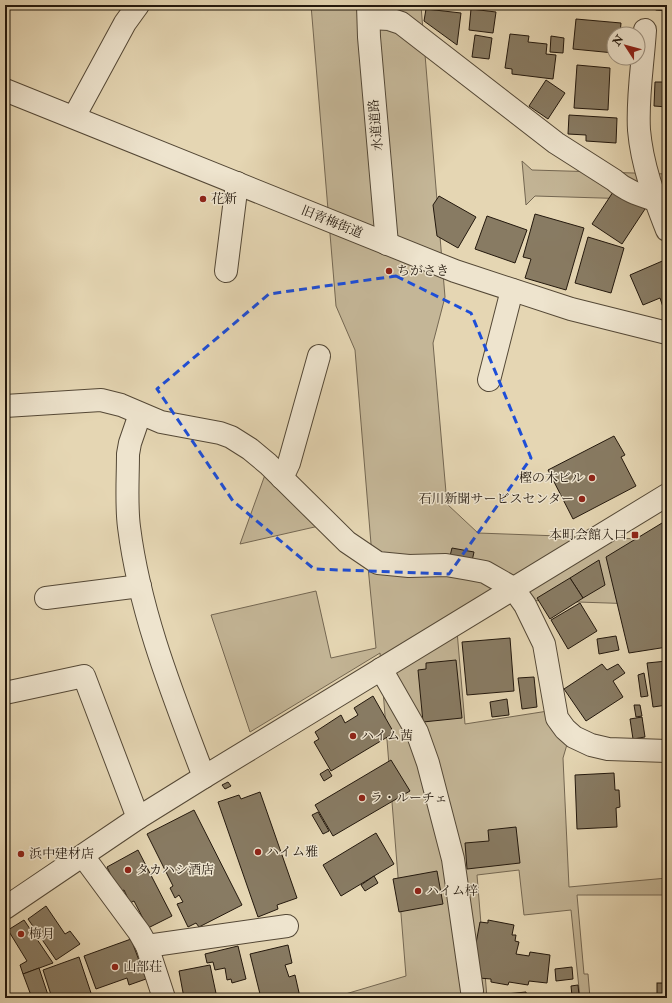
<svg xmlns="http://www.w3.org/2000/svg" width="672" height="1003" viewBox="0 0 672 1003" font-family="'IM FELL Double Pica','Noto Serif JP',serif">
<rect width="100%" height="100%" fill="#e5d6b3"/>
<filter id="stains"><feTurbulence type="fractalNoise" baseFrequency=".005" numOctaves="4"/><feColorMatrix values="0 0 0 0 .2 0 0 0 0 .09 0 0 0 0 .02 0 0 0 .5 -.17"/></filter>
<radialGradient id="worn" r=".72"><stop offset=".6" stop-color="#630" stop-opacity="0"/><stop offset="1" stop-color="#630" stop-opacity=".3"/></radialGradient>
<g fill="#c4b697" stroke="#746752">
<path d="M 311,5 L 421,6 L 445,297 L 433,343 L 447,504 L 478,533 L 667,540 L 667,605 L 488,599 L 457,631 L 465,724 L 548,711 L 568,741 L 563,758 L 569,887 L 667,878 L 667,895 L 577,895 L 584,974 L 588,974 L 590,998 L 580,998 L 571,910 L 524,915 L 519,870 L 477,875 L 487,998 L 332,998 L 406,976 L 380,653 L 250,732 L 211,615 L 316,591 L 331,658 L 376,648 L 368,567 L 373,568 L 355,350 L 336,306 Z"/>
<path d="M 522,161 L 532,170 L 667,174 L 667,200 L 535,196 L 526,205 Z"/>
<path d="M 266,472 L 319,526 L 240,544 Z"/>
</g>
<g fill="#887b63" stroke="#23180d">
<path d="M 426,9 L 461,13 L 457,45 L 424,21 Z"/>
<path d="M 471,9 L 496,12 L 493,33 L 469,30 Z"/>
<path d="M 576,19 L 621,23 L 620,34 L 614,34 L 614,53 L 573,49 Z"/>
<path d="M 510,34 L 529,36 L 528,42 L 547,44 L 546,54 L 556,55 L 553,79 L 512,74 L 512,69 L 505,68 Z"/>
<path d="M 475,35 L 492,38 L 489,59 L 472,57 Z"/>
<path d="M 551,36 L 564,38 L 563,53 L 550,52 Z"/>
<path d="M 577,65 L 610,68 L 608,110 L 574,108 Z"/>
<path d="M 546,80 L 565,93 L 548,119 L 529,106 Z"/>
<path d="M 655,82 L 667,82 L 667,107 L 654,106 Z"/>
<path d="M 569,115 L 617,118 L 616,143 L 586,141 L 586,135 L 568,134 Z"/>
<path d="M 615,189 L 645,209 L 622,244 L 592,224 Z"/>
<path d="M 439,196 L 476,217 L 458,248 L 437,236 L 433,205 Z"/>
<path d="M 535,214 L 584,228 L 566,290 L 525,278 L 531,259 L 523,257 Z"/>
<path d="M 487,216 L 527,230 L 515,263 L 475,249 Z"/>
<path d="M 588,237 L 624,248 L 611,293 L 575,283 Z"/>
<path d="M 667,259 L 667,305 L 663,307 L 660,298 L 643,305 L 630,275 Z"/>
<path d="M 614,436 L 625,455 L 621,457 L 636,486 L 573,519 L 548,470 Z"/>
<path d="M 667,520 L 667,647 L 629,653 L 606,557 Z"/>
<path d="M 452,548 L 474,552 L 472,561 L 450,556 Z"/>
<path d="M 599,560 L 605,585 L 583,598 L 570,578 Z"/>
<path d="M 570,578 L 583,598 L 550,619 L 537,598 Z"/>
<path d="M 580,603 L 597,631 L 568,649 L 551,620 Z"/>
<path d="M 616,636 L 619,650 L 599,654 L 597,639 Z"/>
<path d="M 510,638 L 514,691 L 467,695 L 462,642 Z"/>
<path d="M 456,660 L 462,718 L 423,722 L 418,670 L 426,669 L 426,663 Z"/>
<path d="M 667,661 L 667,705 L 653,707 L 647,663 Z"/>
<path d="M 602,664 L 607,670 L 618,664 L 625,673 L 613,681 L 623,697 L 586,721 L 564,689 Z"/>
<path d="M 644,673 L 648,696 L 641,697 L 638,675 Z"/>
<path d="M 534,677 L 537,707 L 522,709 L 518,678 Z"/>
<path d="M 373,696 L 394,733 L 331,771 L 314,742 L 319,739 L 315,732 L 341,715 L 345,723 L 358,715 L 354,708 Z"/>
<path d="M 507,699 L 509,715 L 492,717 L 490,702 Z"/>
<path d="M 634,705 L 640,705 L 642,716 L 636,717 Z"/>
<path d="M 642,717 L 645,737 L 633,739 L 630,719 Z"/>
<path d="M 391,760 L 410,791 L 333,836 L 315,805 Z"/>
<path d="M 328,769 L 332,776 L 324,781 L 320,774 Z"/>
<path d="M 614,773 L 615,790 L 619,790 L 620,807 L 616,808 L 617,827 L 577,829 L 575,775 Z"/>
<path d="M 228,782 L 231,786 L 225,789 L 222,785 Z"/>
<path d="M 260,792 L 297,898 L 277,905 L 278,909 L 258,917 L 218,802 L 239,795 L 241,799 Z"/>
<path d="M 194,810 L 242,905 L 199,927 L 196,923 L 188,927 L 177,904 L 183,902 L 179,895 L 175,898 L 170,888 L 173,886 L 147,834 Z"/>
<path d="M 318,812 L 329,831 L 323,834 L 312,815 Z"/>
<path d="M 516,827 L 520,863 L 467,869 L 465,843 L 489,841 L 488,830 Z"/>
<path d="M 376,833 L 394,864 L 341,896 L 323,865 Z"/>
<path d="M 138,850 L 172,916 L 148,928 L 134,901 L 130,903 L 124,890 L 119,892 L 107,867 Z"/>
<path d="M 437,871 L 443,904 L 399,912 L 393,879 Z"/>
<path d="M 374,876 L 378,883 L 365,891 L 361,885 Z"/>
<path d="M 46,906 L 65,934 L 70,931 L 80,944 L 56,960 L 28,919 Z"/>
<path d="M 24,920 L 53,963 L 23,974 L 20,965 L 27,961 L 8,930 Z"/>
<path d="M 488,920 L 514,925 L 512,935 L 516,935 L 515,941 L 519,942 L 516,954 L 529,956 L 530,952 L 550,955 L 547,983 L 529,981 L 528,985 L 509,982 L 508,985 L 491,982 L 491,979 L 479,978 L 480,969 L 476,969 L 474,954 L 480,922 L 488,923 Z"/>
<path d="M 131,939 L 146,979 L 129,985 L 127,978 L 96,989 L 84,956 Z"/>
<path d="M 288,945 L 292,963 L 285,965 L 289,977 L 295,975 L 300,997 L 261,998 L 250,954 Z"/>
<path d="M 238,946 L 246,979 L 232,983 L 231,979 L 227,980 L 225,968 L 215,970 L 213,962 L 207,963 L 205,954 Z"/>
<path d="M 79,957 L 92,996 L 86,998 L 52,998 L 43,970 Z"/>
<path d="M 210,965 L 217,998 L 184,998 L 179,971 Z"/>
<path d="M 572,967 L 573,979 L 556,981 L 555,969 Z"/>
<path d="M 39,968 L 49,998 L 32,998 L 23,974 Z"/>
<rect x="657" y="983" width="10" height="15"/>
<path d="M 578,985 L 579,995 L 572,996 L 571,986 Z"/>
<path d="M 526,992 L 527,998 L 507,998 L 506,994 Z"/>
</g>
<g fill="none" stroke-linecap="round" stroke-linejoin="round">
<g stroke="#544836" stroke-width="24">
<g id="minor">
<path d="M 368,5 L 369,37 L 387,244"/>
<path d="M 369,18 L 389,19 L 401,23 L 556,143 L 614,180 C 626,191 640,195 655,200"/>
<path d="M 645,30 C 643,63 637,97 639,130 C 642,165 654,197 667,230"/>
<path d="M 5,90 L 455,271 L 571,309 L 667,333"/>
<path d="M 74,117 L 125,23 L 138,5"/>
<path d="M 226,271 L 237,183"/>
<path d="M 489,380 L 512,290"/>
<path d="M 5,406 L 101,400 L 121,405 L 161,422 L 220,433 L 231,437 L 250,449 L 268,464 L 347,542 L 378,563 L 409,566 L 446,565 L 469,569 L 485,572 L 513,588 L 525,605 L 544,644 L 557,718 L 565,729 L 574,737 L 591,745 L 608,749 L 667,751"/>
<path d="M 140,414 L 130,443 L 128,454 C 128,478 126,504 129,527 C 140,614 173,695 204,777"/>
<path d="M 282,478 L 289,463 L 319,356"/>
<path d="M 46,598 L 140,586"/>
<path d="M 381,669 L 417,732 L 428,763 L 453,859 L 472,991"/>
<path d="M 5,693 L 84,676 L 138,818"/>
<path d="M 83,856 L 139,932 L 147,946 L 164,998"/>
<path d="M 5,908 L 138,818 L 204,777 L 667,495"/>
<path d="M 147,946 L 287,926"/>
</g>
</g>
<use href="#minor" stroke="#eee4ce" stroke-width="22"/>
<path stroke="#23180d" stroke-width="3" stroke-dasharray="7 7" stroke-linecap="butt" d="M 614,5 L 667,10"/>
</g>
<path fill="none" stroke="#1d4ed8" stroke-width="3" stroke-dasharray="8 5" stroke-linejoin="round" d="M 396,276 L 471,313 L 531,458 L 449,574 L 314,569 L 233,501 L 157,389 L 269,294 Z"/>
<g fill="#8f2418" stroke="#eee4ce" stroke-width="1.5">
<circle cx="203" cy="199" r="4"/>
<circle cx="389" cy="271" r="4"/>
<circle cx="592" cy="478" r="4"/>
<circle cx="582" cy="499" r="4"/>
<rect x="631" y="531" width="8" height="8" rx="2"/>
<circle cx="353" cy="736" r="4"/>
<circle cx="362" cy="798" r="4"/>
<circle cx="258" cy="852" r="4"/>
<circle cx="21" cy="854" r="4"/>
<circle cx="128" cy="870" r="4"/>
<circle cx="418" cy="891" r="4"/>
<circle cx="21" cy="934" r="4"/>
<circle cx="115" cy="967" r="4"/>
</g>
<g text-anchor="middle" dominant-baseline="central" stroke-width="3" stroke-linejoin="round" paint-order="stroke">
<g font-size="13" fill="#23180d" stroke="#eee4ce">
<text transform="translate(376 125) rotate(-95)">水道道路</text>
<text transform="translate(332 222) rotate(22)">旧青梅街道</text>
</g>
<g font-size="13" fill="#23180d" stroke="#eee4ce" text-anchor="start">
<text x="211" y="199">花新</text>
<text x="397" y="271">ちがさき</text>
<text x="584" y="478" text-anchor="end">樫の木ビル</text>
<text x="574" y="499" text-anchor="end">石川新聞サービスセンター</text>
<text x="627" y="535" text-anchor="end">本町会館入口</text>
<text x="361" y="736">ハイム茜</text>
<text x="370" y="798">ラ・ルーチェ</text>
<text x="266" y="852">ハイム雅</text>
<text x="29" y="854">浜中建材店</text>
<text x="136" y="870">タカハシ酒店</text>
<text x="426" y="891">ハイム梓</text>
<text x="29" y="934">梅月</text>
<text x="123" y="967">山部荘</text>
</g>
</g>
<rect width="672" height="1003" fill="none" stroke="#e5d6b3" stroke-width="20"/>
<rect x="6" y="6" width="660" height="991" fill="none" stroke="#23180d" stroke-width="2"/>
<rect x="10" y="10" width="652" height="983" fill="none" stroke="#23180d"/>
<g transform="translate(626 46) rotate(306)"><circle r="19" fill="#eee4ce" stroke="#9d9281"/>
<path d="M0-3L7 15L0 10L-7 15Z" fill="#8f2418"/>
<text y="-6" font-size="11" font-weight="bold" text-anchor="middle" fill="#23180d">N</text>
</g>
<rect width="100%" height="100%" filter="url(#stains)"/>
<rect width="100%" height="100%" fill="url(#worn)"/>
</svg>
